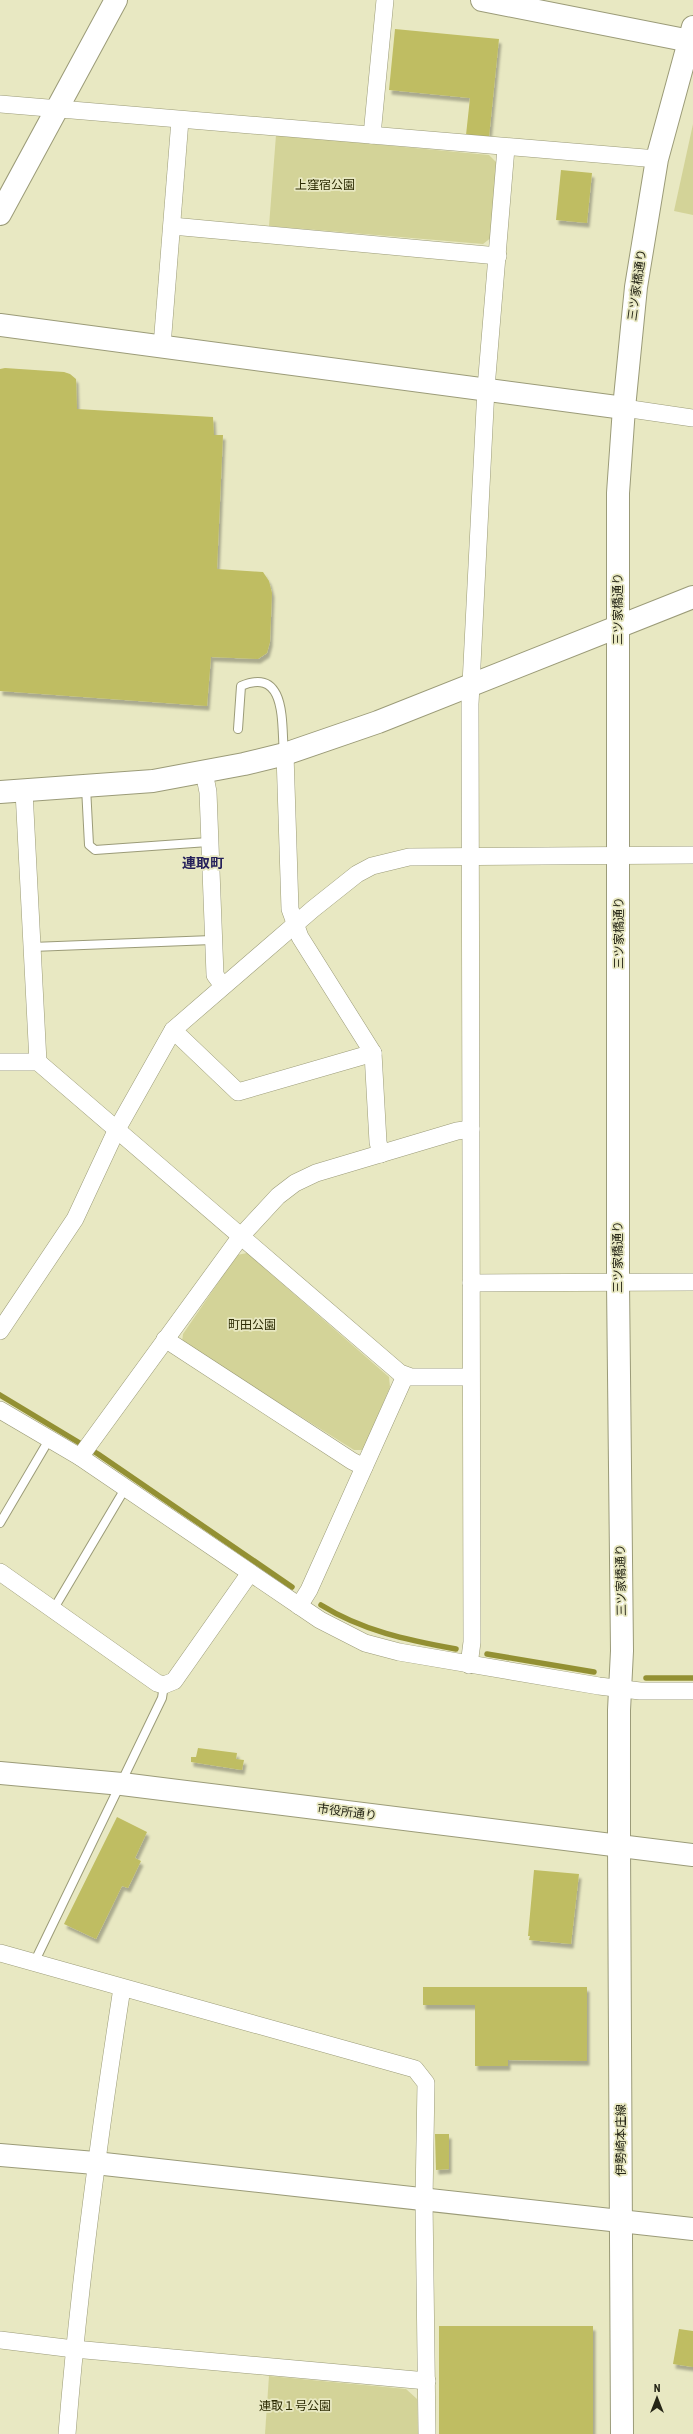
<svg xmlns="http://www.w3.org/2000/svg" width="693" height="2434" viewBox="0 0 693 2434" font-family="'Roboto Condensed','Noto Sans JP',sans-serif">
<defs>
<filter id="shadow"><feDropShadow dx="2.5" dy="4.5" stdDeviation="1" flood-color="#0004"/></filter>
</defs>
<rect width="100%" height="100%" fill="#e8e8c2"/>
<g fill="#d3d398">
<path d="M 693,124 L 693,215 L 674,211 Z"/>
<path d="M 276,135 L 489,155 L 496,162 L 492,237 L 483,244 L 269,226 Z"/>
<path d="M 247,1253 L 389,1377 L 390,1387 L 363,1450 L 354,1450 L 182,1342 L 183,1334 L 237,1255 Z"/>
<path d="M 269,2376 L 406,2389 L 417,2399 L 418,2434 L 265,2434 Z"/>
</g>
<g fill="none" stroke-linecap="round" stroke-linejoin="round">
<g stroke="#939033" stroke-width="5.5">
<path d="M 0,1395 L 98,1454 L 292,1587"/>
<path d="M 321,1605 C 363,1631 407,1640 456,1649"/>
<path d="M 487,1654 L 594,1672"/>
<path d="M 646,1678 L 693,1678"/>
</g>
</g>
<g fill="#bfbd62" filter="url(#shadow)">
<path d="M 395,29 L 499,39 L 489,137 L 466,135 L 470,98 L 389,90 Z"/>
<path d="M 561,170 L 592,173 L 587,223 L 556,220 Z"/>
<path d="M 5,368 L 64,372 L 70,374 L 76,379 L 77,409 L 213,417 L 214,435 L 223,435 L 217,569 L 263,572 L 269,581 L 272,593 L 270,642 L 267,653 L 258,659 L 211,657 L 207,706 L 0,691 L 0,369 Z"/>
<path d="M 198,1748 L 237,1753 L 236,1759 L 244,1760 L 242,1770 L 191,1762 L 191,1757 L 196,1757 Z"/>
<path d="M 117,1817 L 147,1832 L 135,1858 L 141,1861 L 128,1888 L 122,1886 L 96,1939 L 64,1924 Z"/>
<path d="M 534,1870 L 579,1874 L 571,1944 L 529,1940 L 530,1936 L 528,1936 Z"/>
<path d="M 423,1987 L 587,1987 L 587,2061 L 508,2060 L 508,2066 L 475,2066 L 475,2005 L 423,2005 Z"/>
<path d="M 435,2134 L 449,2134 L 449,2169 L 436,2170 Z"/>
<rect x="439" y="2326" width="154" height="108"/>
<path d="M 679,2329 L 693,2331 L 693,2367 L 673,2364 Z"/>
</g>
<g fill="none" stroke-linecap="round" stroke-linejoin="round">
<g stroke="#9b9b78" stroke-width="10">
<g id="lane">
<path d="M 238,729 L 241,686 C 288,666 281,726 284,753"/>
<path d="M 86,787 L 89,845 L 95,850 L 208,842"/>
<path d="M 32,947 L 212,940"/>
<path d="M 0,1523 L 50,1438"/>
<path d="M 53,1610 L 126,1487"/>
<path d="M 34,1963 L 162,1698 L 164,1685"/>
</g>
</g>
<g stroke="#9b9b78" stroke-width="18">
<g id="street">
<path d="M 0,104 L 657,159"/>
<path d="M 372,135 L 385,0"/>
<path d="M 172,226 L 498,256"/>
<path d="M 162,346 L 180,120"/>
<path d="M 624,408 L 693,418"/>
<path d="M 285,754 L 290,909 L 300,937 L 373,1053 L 378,1142 L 381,1154"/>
<path d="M 204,772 L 208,792 L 215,975 L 223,986"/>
<path d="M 24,791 L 38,1062"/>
<path d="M 173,1030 L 238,1092 L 373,1053"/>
<path d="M 0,1062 L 38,1062 L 400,1373 L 411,1377 L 470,1377"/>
<path d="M 471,1283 L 693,1282"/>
<path d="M 0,1331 L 75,1219 L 116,1131 L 173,1030 L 313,909 L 357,874 L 372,866 L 409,857 L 693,855"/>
<path d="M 165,1339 L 352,1461 L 364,1467"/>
<path d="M 0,1410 L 80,1457 L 320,1620 L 365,1643 L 399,1652 L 599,1686 L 640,1691 L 693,1691"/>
<path d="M 80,1457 L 241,1236 L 278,1196 L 295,1183 L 316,1173 L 457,1131 L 471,1129"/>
<path d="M 0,1572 L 157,1683 L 164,1685 L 174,1681 L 250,1573"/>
<path d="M 299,1606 L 309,1590 L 405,1376"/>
<path d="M 469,1665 L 472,1642 L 470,704 L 486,388 L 506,148"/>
<path d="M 0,1953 L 415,2069 L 426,2083 L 424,2200 L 427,2434"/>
<path d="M 0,2340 L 74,2349 L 427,2381"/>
<path d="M 67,2434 C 79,2284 99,2136 122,1988"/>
</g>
</g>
<g stroke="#9b9b78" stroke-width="24">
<g id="secondary">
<path d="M 482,0 L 690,41"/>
<path d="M 0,214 L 116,0"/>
<path d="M 0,325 L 624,408"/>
<path d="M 0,792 L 153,781 L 244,764 L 285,754 L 378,722 L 693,597"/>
<path d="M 0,2155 L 95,2163 L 693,2229"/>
</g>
</g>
<g stroke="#9b9b78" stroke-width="24">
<g id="primary">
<path d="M 0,1773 L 122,1784 L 693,1855"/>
<path d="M 622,2434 L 619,1845 L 619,1710 L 622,1651 L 618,1283 L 618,493 L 624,408 L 636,287 L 657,159 L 693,27"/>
</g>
</g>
<use href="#lane" stroke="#fff" stroke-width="8"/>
<use href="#street" stroke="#fff" stroke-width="17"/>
<use href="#secondary" stroke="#fff" stroke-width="22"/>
<use href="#primary" stroke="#fff" stroke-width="22"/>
</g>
<g text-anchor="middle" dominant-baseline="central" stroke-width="3.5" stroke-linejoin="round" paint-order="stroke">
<g font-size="12" fill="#2c2b03" stroke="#e8e8c2">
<text x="325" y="185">上窪宿公園</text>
<text x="252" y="1325">町田公園</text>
<text x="295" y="2406">連取１号公園</text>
</g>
<g font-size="12" fill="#252516" stroke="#e8e8c2">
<text transform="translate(637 285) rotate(-82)">三ツ家橋通り</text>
<text transform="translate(618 609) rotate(-90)">三ツ家橋通り</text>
<text transform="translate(619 933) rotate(-90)">三ツ家橋通り</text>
<text transform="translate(618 1257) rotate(-90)">三ツ家橋通り</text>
<text transform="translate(621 1580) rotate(-91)">三ツ家橋通り</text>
<text transform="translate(347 1812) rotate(7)">市役所通り</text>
<text transform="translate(621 2140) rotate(-90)">伊勢崎本庄線</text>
</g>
<g font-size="14" font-weight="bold" fill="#26215b" stroke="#e8e8c2">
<text x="203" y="863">連取町</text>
</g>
</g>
<g transform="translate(657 2398)" stroke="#e8e8c2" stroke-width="3" paint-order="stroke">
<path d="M0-3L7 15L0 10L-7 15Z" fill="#252516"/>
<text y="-6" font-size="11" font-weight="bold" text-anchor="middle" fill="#252516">N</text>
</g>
</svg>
